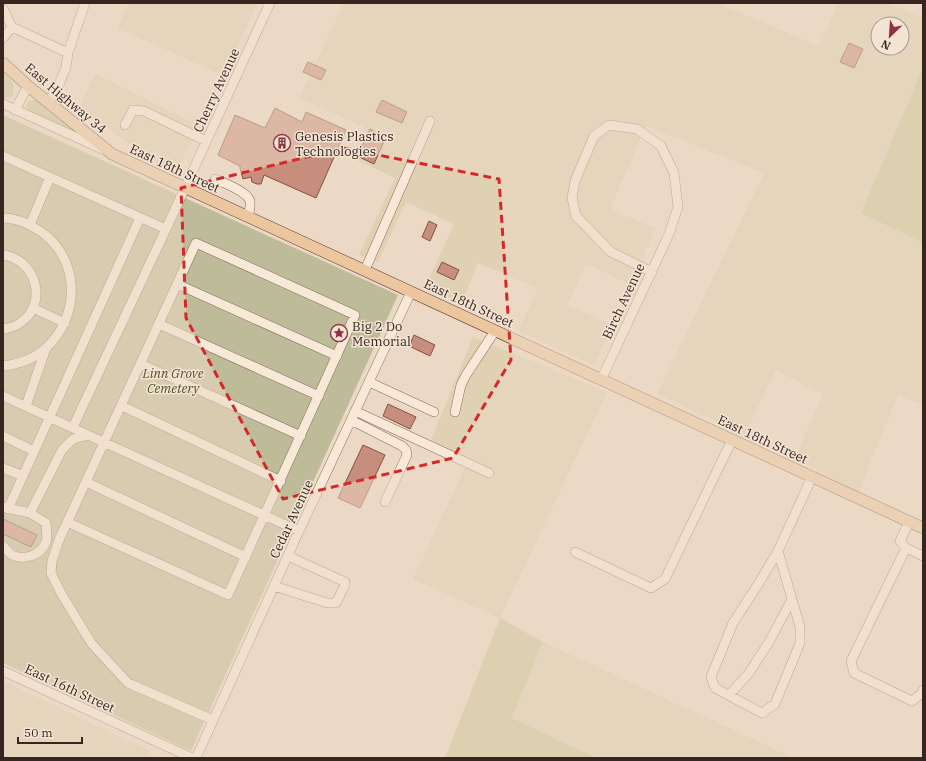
<svg xmlns="http://www.w3.org/2000/svg" width="926" height="761" font-family="'IBM Plex Serif',serif">
	<rect width="100%" height="100%" fill="#ebd9c5"/>
	<path fill="#e0d1b3" fill-rule="evenodd" d="M129,3H257L225,76L117,28Z
		M344,3H725L723,6L819,46L839,3H887L923,18V67L861,213L923,243V405L898,395L858,493L795,458L823,395L776,370L745,434L657,394L764,173L646,126L610,209L655,228L632,285L586,264L567,305L613,325L594,365L518,331L538,288L478,263L461,304L425,287L454,224L406,202L378,262L359,255L395,178L353,158L364,127L299,98ZM878,24H902V48H878Z
		M95,74L201,126L174,174L79,108Z
		M473,337L607,392L500,618L413,579L469,459L431,440Z
		M543,642L794,758H596L512,718Z
		M3,681L150,751L147,758H3Z"/>
	<path fill="#c9c69a" d="M923,67V243L861,213Z
		M3,71L13,83V96L3,99Z
		M36,99L81,135L31,112L26,108L28,102Z
		M500,618L543,642L512,718L596,758H445Z"/>
	<path fill="#bebc98" d="M3,115L398,295L191,751L3,663Z"/>
	<path fill="#c78e7d" stroke="#835144" d="M849,43L863,49L854,68L840,62Z
		M308,62L326,70L321,80L303,72Z
		M382,100L407,112L402,123L376,112Z
		M275,108L302,122L306,112L346,130L316,198L264,175L261,184H257L252,182L251,177L243,179L240,168V166L218,155L235,115L265,128Z
		M370,129L386,137L374,164L357,156Z
		M429,221L437,225L430,241L422,237Z
		M442,262L459,270L454,280L437,272Z
		M414,335L435,345L430,356L409,346Z
		M388,404L416,417L410,429L383,416Z
		M363,445L385,455L360,508L338,498Z
		M3,519L37,535L31,547L3,534Z"/>
	<g fill="none" stroke-linecap="round" stroke-linejoin="round">
		<g stroke="#856a5c" stroke-width="10">
			<path id="minor" d="M3,9L12,27L3,38
				M12,27L68,53
				M48,103L58,87L66,67L68,53L85,3
				M3,104L102,149
				M15,110L28,86
				M125,125L133,110L144,111L206,141
				M3,156L166,229L73,427
				M215,179C223,183 247,191 250,201C251,205 249,212 248,217
				M3,218C16,218 29,224 40,231C80,258 81,315 47,347C35,359 19,364 3,366
				M30,225L50,177
				M166,229L270,3
				M3,255C36,259 49,304 20,323C15,327 9,328 3,329
				M365,270L430,121
				M177,284L337,356
				M33,308L65,323
				M159,324L319,396
				M141,364L301,436
				M601,380L669,234L678,207L674,173L661,146L637,129L609,125L594,136L575,181L572,198L576,216L611,252L652,272
				M369,382L434,412
				M3,396L88,435
				M26,406L46,348
				M122,406L281,481
				M355,411L489,473
				M455,412L461,385L466,375L495,331
				M351,420L402,446L406,450L407,455L385,502
				M3,436L34,451
				M3,468L23,476
				M86,482L246,557
				M3,507L30,513L46,523C46,529 48,537 46,542C41,555 25,561 12,555C9,553 6,549 3,546
				M8,509L140,218
				M30,513L62,450L73,439L88,435L299,531
				M67,522L228,595L355,315L196,243L59,540L52,561L51,573L62,595L92,644L128,683L213,720
				M909,522L900,541L906,548L923,556
				M906,548L851,661L854,673L912,701L922,693L923,690
				M778,551L800,627V643L775,704L762,713L715,688L711,677L733,623L757,586L778,551L812,477
				M575,552L651,588L665,579L732,440
				M274,586L327,603H336L345,585V582L288,556
				M3,671L192,758
				M729,695L749,673L769,642L792,599
				M196,758L299,531L411,292"/>
		</g>
		<g stroke="#533a30" stroke-width="12">
			<path id="major" d="M3,63L28,86L112,154L923,528"/>
		</g>
		<use href="#minor" stroke="#f7e8d8" stroke-width="9"/>
		<use href="#major" stroke="#ecc69f" stroke-width="11"/>
	</g>
	<path d="M0 0H926V761H0ZM343,148L499,179L511,360L453,458L283,499L186,318L181,188Z" fill="#ebd9c5" fill-opacity=".55" fill-rule="evenodd"/>
	<path fill="none" stroke="#d62828" stroke-width="3" stroke-dasharray="8 5" stroke-linejoin="round" d="M343,148L499,179L511,360L453,458L283,499L186,318L181,188Z"/>
	<defs>
		<g id="building-ring" transform="scale(0.9)"><circle r="9.5" fill="#f3e4d4" stroke="#903043" stroke-width="1.5"/><path d="M-4-6H4V6H1V3H-1V6H-4ZM-2.5-4.3h1.7v1.8h-1.7ZM.8-4.3h1.7v1.8H.8ZM-2.5-1h1.7V.8h-1.7ZM.8-1h1.7V.8H.8Z" fill="#903043"/></g>
		<g id="sight-ring" transform="scale(0.9)"><circle r="9.5" fill="#f3e4d4" stroke="#903043" stroke-width="1.5"/><path d="M0-6L1.8-2.2L6-1.7L2.9 1.2L3.7 5.4L0 3.3L-3.7 5.4L-2.9 1.2L-6-1.7L-1.8-2.2Z" fill="#903043"/></g>
	</defs>
	<g fill-rule="evenodd">
		<use href="#building-ring" x="282" y="143"/>
		<use href="#sight-ring" x="339" y="333"/>
	</g>
	<g text-anchor="middle" stroke-width="3" stroke-linejoin="round" paint-order="stroke">
		<g font-size="13" fill="#36261f" stroke="#f3e4d4">
			<text transform="translate(216 90) rotate(-65)" y="5">Cherry Avenue</text>
			<text transform="translate(66 98) rotate(40)" y="5">East Highway 34</text>
			<text transform="translate(175 168) rotate(25)" y="5">East 18th Street</text>
			<text transform="translate(623 301) rotate(-65)" y="5">Birch Avenue</text>
			<text transform="translate(469 303) rotate(25)" y="5">East 18th Street</text>
			<text transform="translate(763 439) rotate(25)" y="5">East 18th Street</text>
			<text transform="translate(291 519) rotate(-65)" y="5">Cedar Avenue</text>
			<text transform="translate(70 688) rotate(25)" y="5">East 16th Street</text>
		</g>
		<g font-size="13" fill="#36261f" stroke="#f3e4d4" text-anchor="start">
			<text x="295" y="141">Genesis Plastics<tspan x="295" dy="15">Technologies</tspan></text>
			<text x="352" y="331">Big 2 Do<tspan x="352" dy="15">Memorial</tspan></text>
		</g>
		<g font-size="13" font-style="italic" fill="#4f5127" stroke="#f3e4d4">
			<text x="173" y="378">Linn Grove<tspan x="173" dy="15">Cemetery</tspan></text>
		</g>
	</g>
	<rect width="926" height="761" fill="none" stroke="#36261f" stroke-width="8"/>
	<g transform="translate(890 36) rotate(205)"><circle r="19" fill="#f3e4d4" stroke="#a7988c"/>
	<path d="M0-3L7 15L0 10L-7 15Z" fill="#903043"/>
	<text y="-6" font-size="11" font-weight="bold" text-anchor="middle" fill="#36261f">N</text>
	</g>
	<path d="M18 737v6h64v-6" fill="none" stroke="#36261f" stroke-width="2"/>
	<text x="24" y="737" font-size="12" fill="#36261f" stroke="#f3e4d4" stroke-width="3" paint-order="stroke">50 m</text>
</svg>
